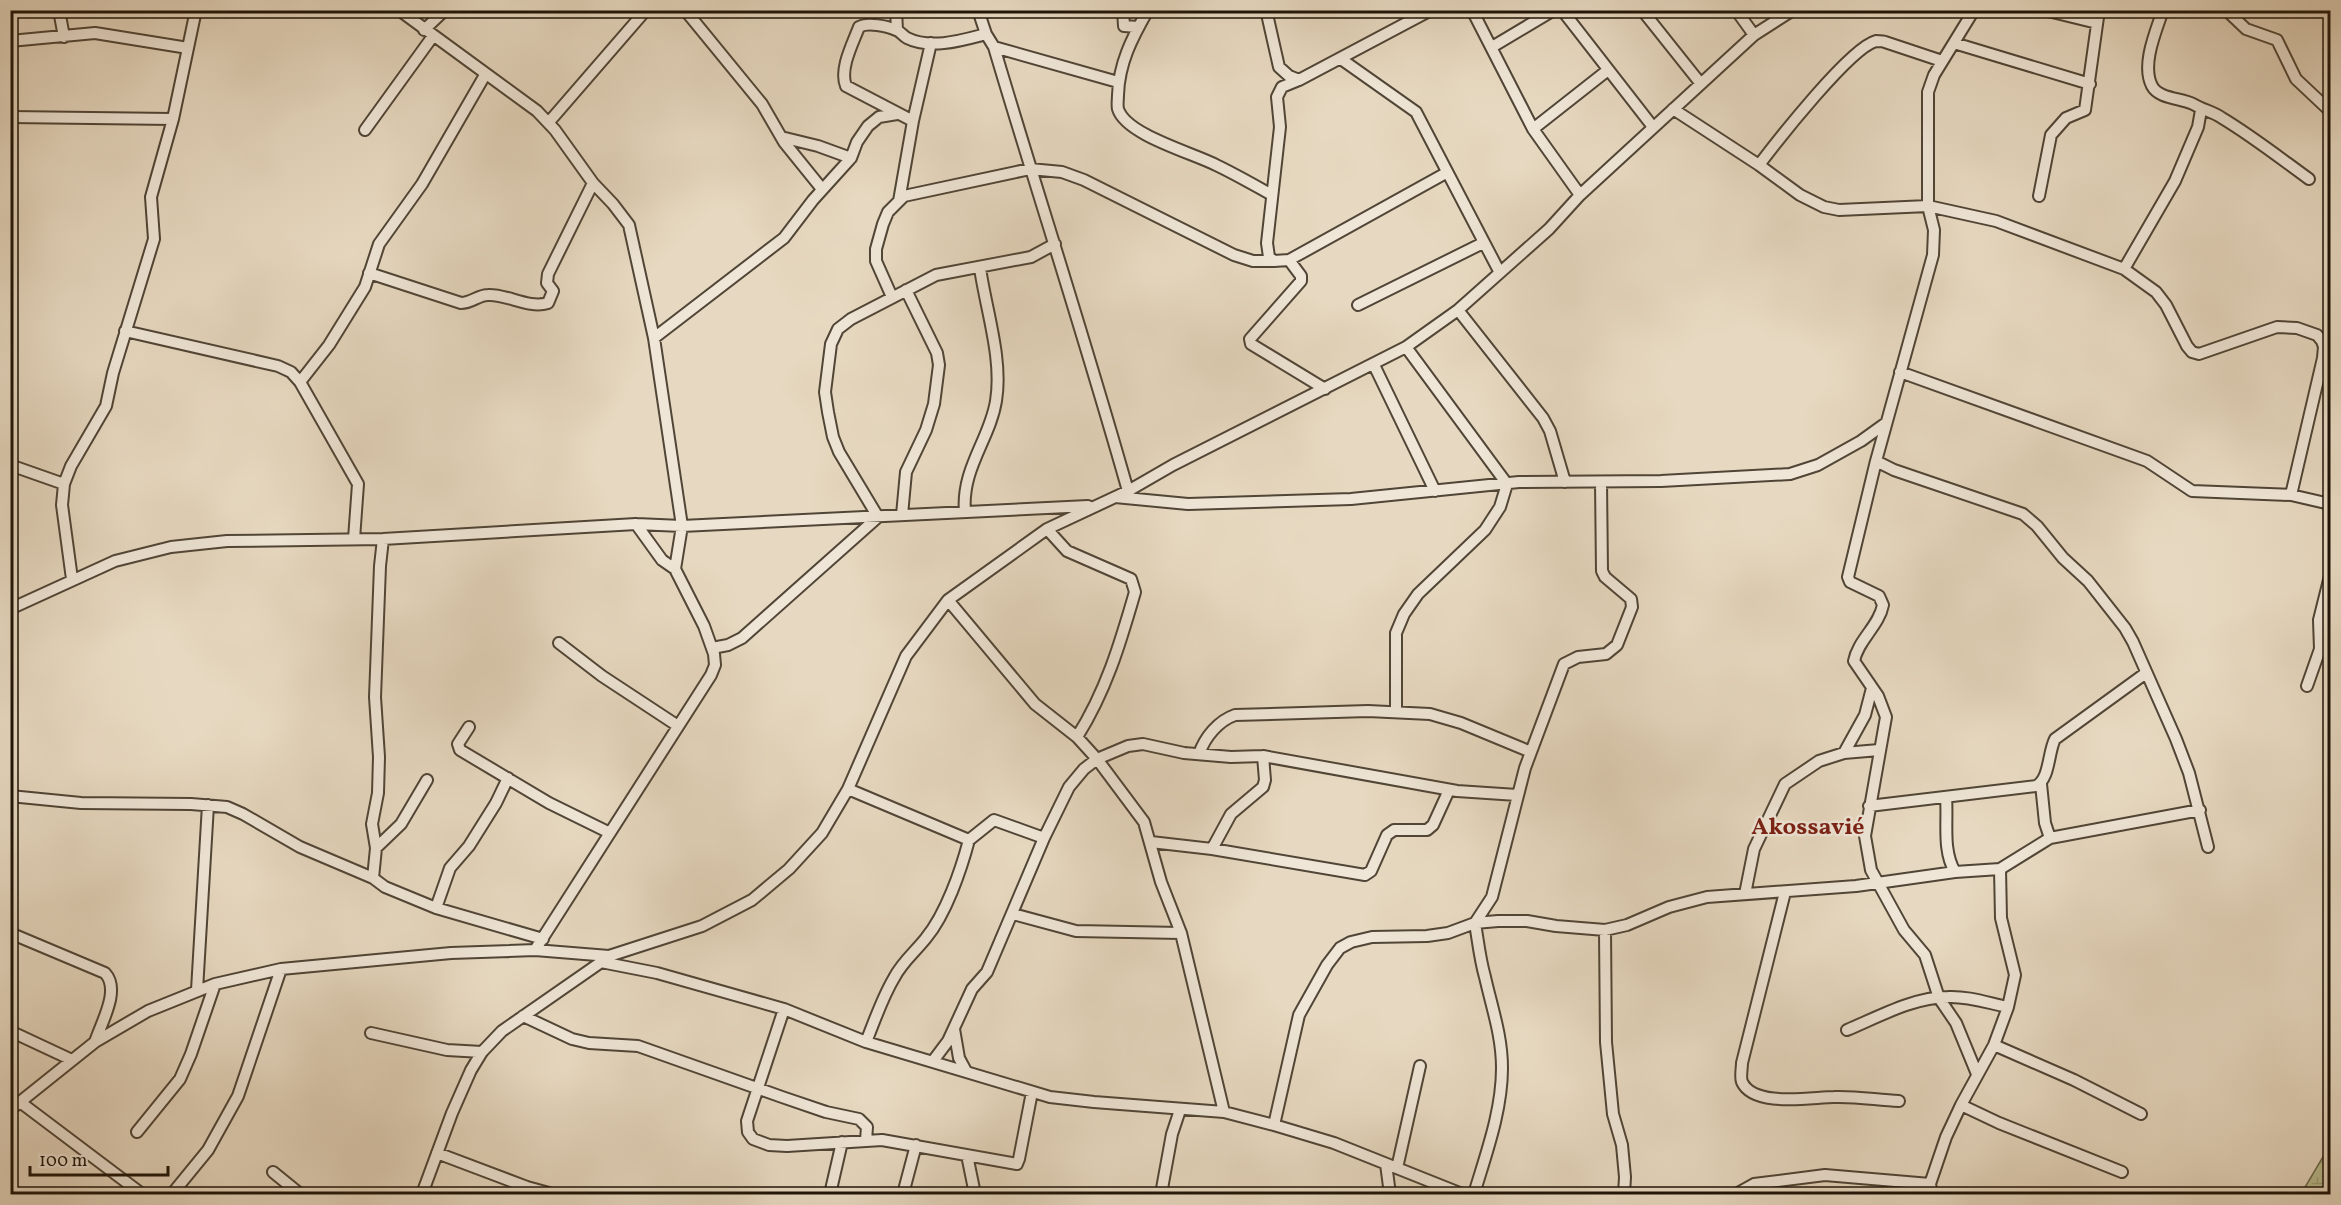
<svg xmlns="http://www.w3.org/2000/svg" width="2341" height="1205" font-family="Vollkorn,serif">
	<defs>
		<pattern id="wetland-marsh" width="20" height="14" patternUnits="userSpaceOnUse" patternTransform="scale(1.5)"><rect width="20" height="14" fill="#babe90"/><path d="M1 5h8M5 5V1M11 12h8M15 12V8" fill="none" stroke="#9fa27b"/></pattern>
	</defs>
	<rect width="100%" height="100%" fill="#e7d9c1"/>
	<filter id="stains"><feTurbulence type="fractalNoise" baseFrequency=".00333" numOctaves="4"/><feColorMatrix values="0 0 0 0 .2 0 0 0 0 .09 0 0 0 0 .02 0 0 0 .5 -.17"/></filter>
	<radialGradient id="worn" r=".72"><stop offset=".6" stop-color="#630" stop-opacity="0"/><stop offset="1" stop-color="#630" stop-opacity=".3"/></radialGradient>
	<path fill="url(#wetland-marsh)" stroke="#6c694c" stroke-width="1.5" d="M2330,1145V1194H2301Z"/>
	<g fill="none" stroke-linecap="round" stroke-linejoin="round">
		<g stroke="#504536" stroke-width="14">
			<path id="minor" d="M59,10L64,37
				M399,10L537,111L555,130L593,183L613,204L629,225L654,338L682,526L675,569L704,626L714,654L715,665L711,675L535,950
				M685,10L762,104L784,142L822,189
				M896,10L897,30
				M978,10L986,34L994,47C1038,195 1086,342 1128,491
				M1123,10L1124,26L1138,27
				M1148,10C1132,38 1119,63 1118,95C1118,99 1117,105 1118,109C1126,135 1193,153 1216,165C1235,174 1254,185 1272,195
				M1268,10L1267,14L1279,67L1289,76L1299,80L1431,10
				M1472,10L1533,129L1580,195
				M1562,10L1653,127
				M1642,10L1701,84
				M1736,10L1754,35
				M1974,10L1934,75L1928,92V206L1934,230L1933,255L1876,461L1848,577L1850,582L1879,596L1883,605C1879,626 1858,640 1854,661L1878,696L1886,717L1865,836L1871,870L1904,930L1925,955L1939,998L1956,1023L1977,1074
				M2044,10L2097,23
				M2163,10C2156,31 2141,65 2152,86C2159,99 2181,98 2193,104C2203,110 2214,112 2222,118C2252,136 2280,158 2309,179
				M2226,10L2246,29L2277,40L2296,79L2330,111
				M424,30L445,10
				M10,41L95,33L188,48
				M1954,43L2090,84
				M994,47L1118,82
				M1492,47L1554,10
				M1341,59L1416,112L1499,271
				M1299,80L1282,87L1277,97L1280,127L1267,243L1269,257L1274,261L1289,260L1446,173
				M1673,109L1759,165L1800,195L1824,207L1839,210L1928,206L1996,221L2124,269L2175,181L2198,127L2201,110
				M10,117L173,119
				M913,121L846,86C839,69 853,43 859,27C867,22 887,26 896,30C900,31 903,36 907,38C931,50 963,40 986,34
				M549,122L646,10
				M1533,129L1608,70
				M365,130L433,36
				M781,137L818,146L851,158
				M1759,165C1778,140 1850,48 1876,41C1879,41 1883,41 1885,42L1942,61
				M2039,196L2051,135L2066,118L2085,110L2099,10
				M899,201L913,121L931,43
				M1289,260L1301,276V281L1250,339L1251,344L1325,389
				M2124,269L2156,292L2166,305L2187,346L2192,352L2199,354L2277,327L2297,328L2317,335L2322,341L2324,347L2323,358L2291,495
				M369,273L461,303C472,303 478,295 488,295C508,294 528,309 548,303L553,291L547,283L548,274L593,183
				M892,297L876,261V249L883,224L888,212L904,196L1030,169L1062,172L1084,180L1234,255L1253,261H1274
				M1358,305L1483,243
				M1458,310L1543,418L1550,431L1565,482
				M125,331L278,366L291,372L300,382L358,484L354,539
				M654,338L784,238L813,200L851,158L857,142L868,126L879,117L897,114
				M1374,365L1435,491
				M1900,372L2147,461L2192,491L2291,495L2330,504
				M300,382L329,345L365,287L379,244L422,184L485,75
				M1876,461L1894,470L2023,514L2037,526L2063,558L2088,581L2125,628L2133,642L2176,739L2189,773L2208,847
				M10,465L64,484
				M1115,497L1188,504L1351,499L1519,482L1661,481L1790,474L1818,465L1861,441L1886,423
				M965,512C961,469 990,439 996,401C1003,359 986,310 980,268
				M902,515L906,472L926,430L934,404L939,365L937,353L906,290
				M636,524L662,560L675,569
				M1047,529L1067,551L1131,579L1135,592C1120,644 1106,691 1077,737
				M72,579L62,505L64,484L71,466L106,406L113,373L154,239L151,197L173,119L196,10
				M948,600L1035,704L1077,737L1097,759L1144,822L1161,882L1181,933L1224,1112
				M10,609L115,561L171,547L227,541L383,539L636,524L682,526L1088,506
				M559,643L602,676L678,726
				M712,648L728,645L742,638L878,517L839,452L833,437L828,412L825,392L831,344L838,329L851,319L936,275L1031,257L1055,244
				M2307,686L2320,649L2319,620L2330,576
				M1396,711V633L1404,614L1418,594L1485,530L1500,507L1507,484L1406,347
				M469,727L458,744L460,750L549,803L610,833
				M1844,753L1865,715L1872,688
				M1199,754C1205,737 1218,721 1235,715L1368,711L1430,714L1461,723L1531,752
				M2041,784L2045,823L2050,838
				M848,789L969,840C961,870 946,914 926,938C916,951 902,962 894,978C882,998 875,1020 866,1042
				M10,796L81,803L191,804L227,807L243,814L300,847L373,878L385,887L436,908L543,939
				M1946,797C1948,822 1942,850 1955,872
				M1869,806L2036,786C2050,779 2048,752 2055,739L2146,673
				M969,840L994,820L1044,838
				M1151,842L1212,849L1365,875L1371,871L1387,835L1394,830H1427L1433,825L1449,790
				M376,848L401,824L427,780
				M1212,849L1231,814L1263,787L1265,780L1263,756
				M373,878L376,848L372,824L378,793L379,757L375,697L380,566L383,539
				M1785,892L1742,1063C1742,1069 1740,1077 1742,1082C1754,1108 1812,1097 1834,1097C1855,1096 1877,1100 1899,1101
				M1745,894L1754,849L1785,784L1819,761L1844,753L1879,750
				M436,908L450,868L469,846L496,803L508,778
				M1013,914L1076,931L1181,933
				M1475,923L1492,897L1525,768L1564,664L1578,657L1606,654L1617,645L1632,607L1631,599L1605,577L1602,571L1601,482
				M1605,930L1606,1042L1613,1114L1622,1145L1625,1177L1624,1194
				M10,933L105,973C121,990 101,1023 95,1042
				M601,962L657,973L784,1009L866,1042L1050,1097L1094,1102L1224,1112L1274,1125L1334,1143L1462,1194
				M197,990L208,805
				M784,1009L747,1121L748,1132L753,1139L769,1145L787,1146L882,1140L1017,1164L1019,1159L1032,1092
				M523,1016L572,1039L589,1043L638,1046L782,1097L826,1112L859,1119L867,1127L866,1140
				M954,1029L959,1058L966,1071
				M1847,1030C1878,1017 1914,997 1948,997C1968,996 1988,1003 2008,1007
				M10,1031L72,1060
				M371,1033L447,1050L482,1052
				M1994,1045L2074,1080L2141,1114
				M933,1061L948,1041L972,989L987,972L1044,838L1069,787L1084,769L1097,759L1128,746L1143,744L1184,753L1231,757L1263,756L1457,791L1517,795
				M20,1102L142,1194
				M1961,1105L1999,1123L2122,1172
				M10,1110L95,1042L148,1011L215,984L281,969L451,953L535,950L609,956L702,926L752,900L789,869L822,833L848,789L906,656L948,600L1047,529L1128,491L1173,465L1406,347L1458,310L1549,229L1580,195L1754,35L1793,10
				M1274,1125L1299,1015L1327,965L1340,948L1351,942L1372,937L1427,936L1448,933L1475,923L1498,921H1527L1556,926L1605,930L1627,925L1669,907L1707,897L1856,886L1955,872L2000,869L2050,838L2200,810
				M137,1132L180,1079L191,1054L215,984
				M437,1153L527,1187L549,1193
				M967,1155L975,1194
				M1386,1164L1390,1194
				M1397,1168L1420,1066
				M273,1172L300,1194
				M172,1194L208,1150L238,1096L281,969
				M422,1194L452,1113L471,1070L482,1052L502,1031L607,958
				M830,1194L842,1142
				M903,1194L916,1145
				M1161,1194L1172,1134L1180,1110
				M1474,1194C1486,1154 1502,1111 1502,1068C1502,1036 1492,1008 1485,977C1480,960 1478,941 1475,923
				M1736,1194L1754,1184L1825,1175L1930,1184
				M1932,1194L1930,1184L1946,1137L1961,1105L1994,1045L2008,1007L2015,975L2001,918L2000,869"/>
		</g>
		<use href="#minor" stroke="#efe6d7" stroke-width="10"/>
	</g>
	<g text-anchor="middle" stroke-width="5" stroke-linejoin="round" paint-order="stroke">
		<g font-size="24" font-weight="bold" fill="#7a1f14" stroke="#efe6d7">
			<text x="1808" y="834">Akossavié</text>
		</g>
	</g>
	<rect width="2341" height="1205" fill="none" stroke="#e7d9c1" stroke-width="36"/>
	<rect x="12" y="12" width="2317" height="1181" fill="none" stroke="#1e1408" stroke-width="3"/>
	<rect x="18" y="18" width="2305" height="1169" fill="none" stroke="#1e1408" stroke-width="1.5"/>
	<path d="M30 1166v9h138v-9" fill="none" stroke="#1e1408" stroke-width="3"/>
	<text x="39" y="1166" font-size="18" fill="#1e1408" stroke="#efe6d7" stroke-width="4.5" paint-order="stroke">100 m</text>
	<rect width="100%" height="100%" filter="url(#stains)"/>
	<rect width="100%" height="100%" fill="url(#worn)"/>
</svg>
